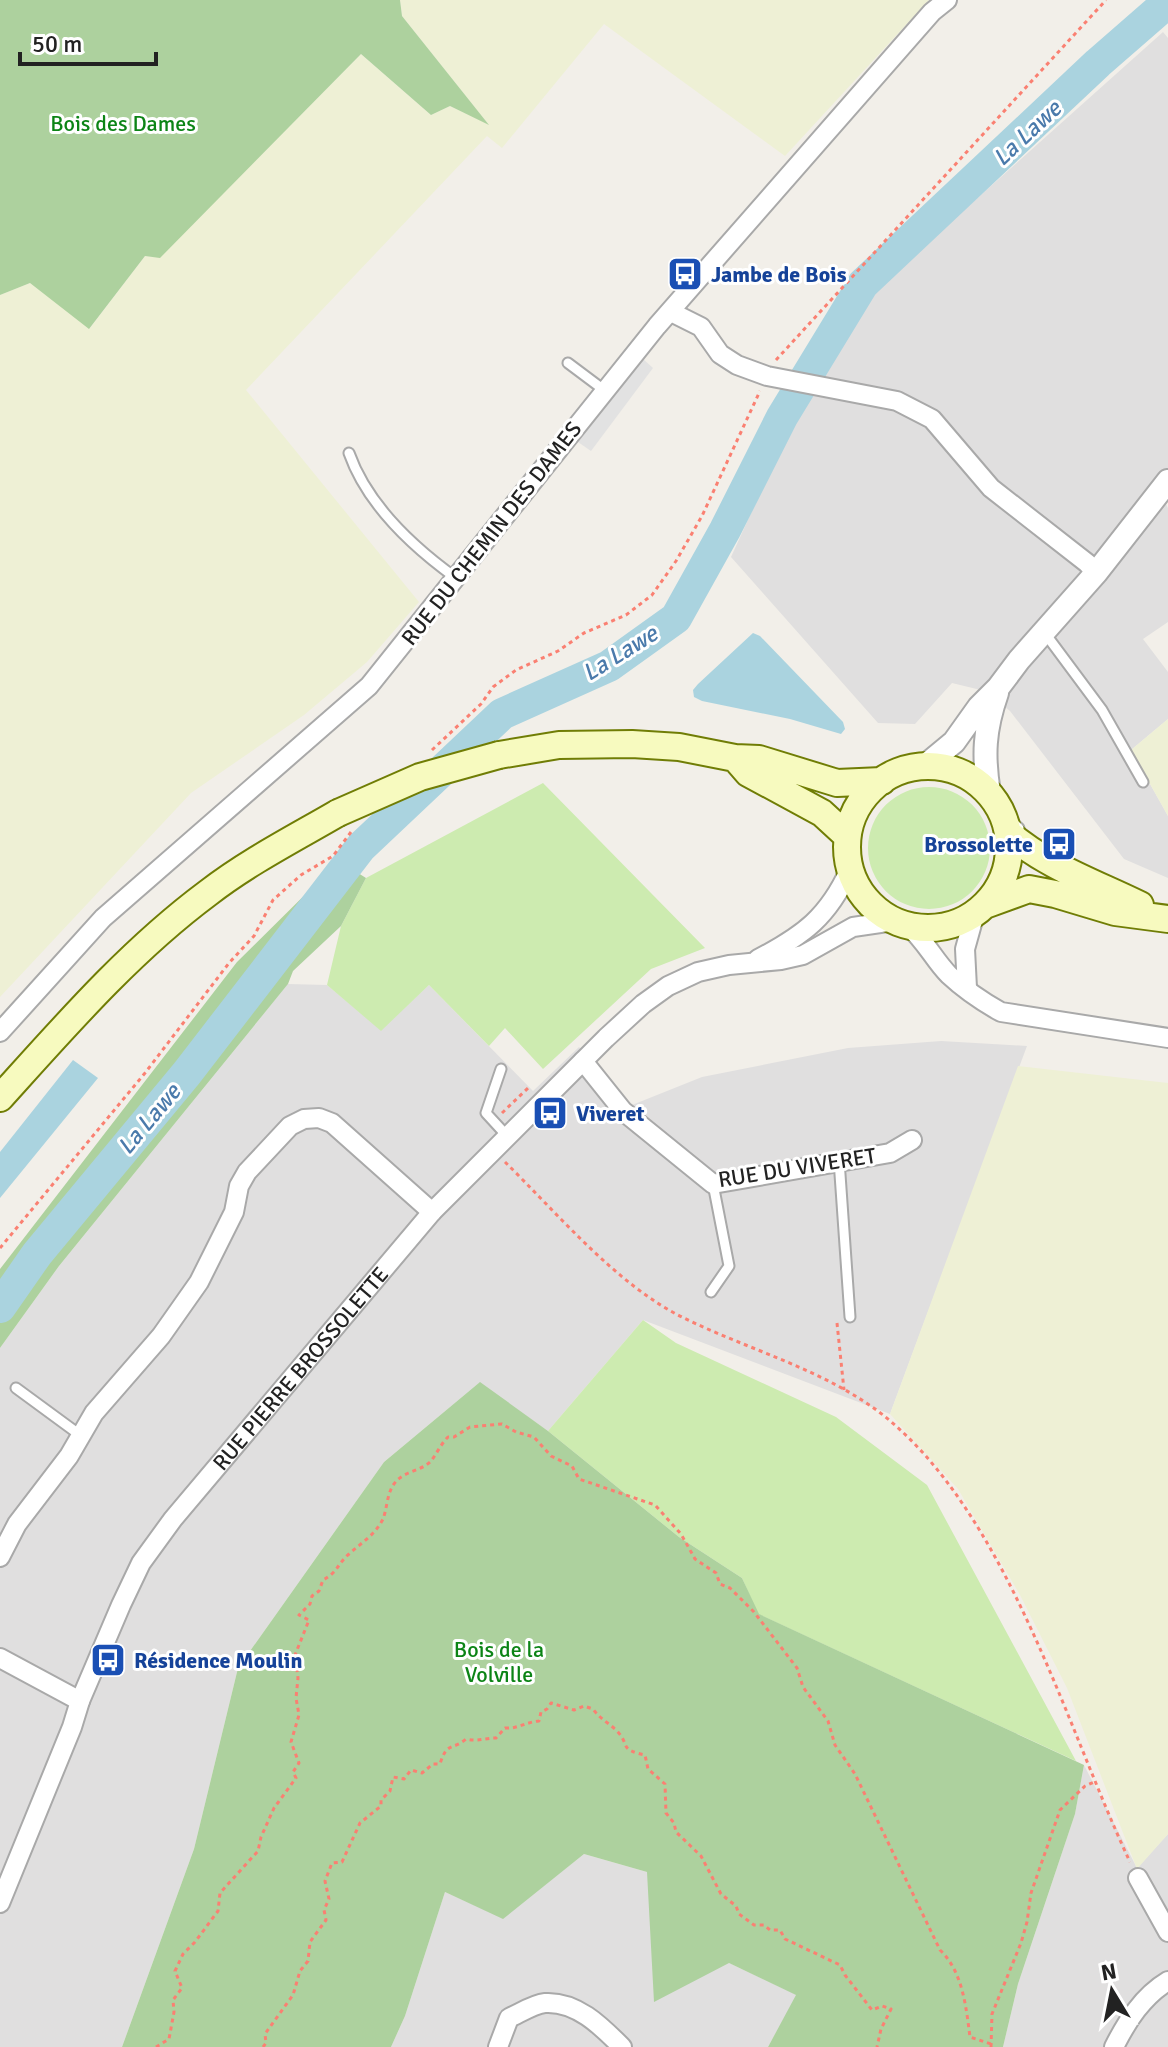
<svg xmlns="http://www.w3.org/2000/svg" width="1168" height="2047" font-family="Signika,sans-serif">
	<rect width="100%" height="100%" fill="#f2efe9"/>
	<path fill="#e0dfdf" d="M1163,32L1168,38V501L1166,504L1168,508V622L1143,639L1168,672V719L1131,750L1168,816V878L1124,859L1010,711L985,691L952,683L915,724L878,723L731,557L794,419L869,295Z
		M288,984L327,985L381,1030L429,985L533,1091L579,1047L632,1105L702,1077L848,1048L941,1041L1027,1046L890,1414L643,1320L548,1431L479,1383L384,1462L238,1668L194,1849L122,2047H0V1348L59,1266Z
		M1084,1765L1137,1868L1168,1834V2047H1003L1018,1984L1075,1814Z
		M584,1854L647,1872L729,1963L797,1995L768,2047H391L405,2016L445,1892L503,1918Z"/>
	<path fill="#eef0d5" d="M400,0H929L785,156L604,24L502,148L487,136L246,390L419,602L367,662L304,715L191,793L0,997V295L30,283L90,328L145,256L160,257L361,54L431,115L450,106L488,124L402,16Z
		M1168,719V816L1131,750Z
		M1018,1066L1168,1083V1834L1137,1869L1067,1688L1020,1595L958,1489L890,1414Z"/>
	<path fill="#cdebb0" d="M543,783L705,948L651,969L543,1069L505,1028L489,1046L429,985L381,1031L327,985L341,926L366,878Z
		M868 848a61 61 0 1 1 122 0a61 61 0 1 1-122 0Z
		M643,1320L676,1343L836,1417L927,1485L1076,1761L758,1614L742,1578L679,1537L548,1431Z"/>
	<path fill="#add19e" d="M0,0H400L402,16L489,125L450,106L431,115L361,54L160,258L145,256L89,329L30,283L0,295Z
		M339,861L366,878L341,926L293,971L288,984L59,1266L0,1348V1269L237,962Z
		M480,1382L548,1431L679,1537L742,1578L759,1614L1084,1765L1075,1814L1018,1984L1003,2047H768L796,1995L729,1963L654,2002L647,1872L584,1854L503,1919L445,1892L405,2016L391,2047H122L194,1849L238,1668L384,1462Z"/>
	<path fill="#e2e2e2" d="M643,359L653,368L591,451L578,442Z"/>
	<path fill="#aad3df" d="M753,633L760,636L843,722L845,729L841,734L790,719L702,701L694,697L693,690L698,684Z
		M73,1060L98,1078L0,1198V1152Z"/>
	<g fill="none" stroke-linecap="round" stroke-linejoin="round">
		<path stroke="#aad3df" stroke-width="32" d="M0,1307L37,1254L187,1073L361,847L502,714L609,666L676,618L725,530L782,417L863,284L1098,63L1168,2"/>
		<g stroke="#a9a9a9" stroke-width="13">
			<path id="service" d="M568,363L604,390
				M349,453C367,504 413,547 456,578
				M1044,632L1102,710L1143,782
				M1001,812L1019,828
				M501,1069L486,1113L508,1137
				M839,1160L850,1317
				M711,1292L729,1266L713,1184
				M16,1388L80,1435"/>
		</g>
		<g stroke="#a9a9a9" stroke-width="22">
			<g id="minor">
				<path d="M671,312L701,327L720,354L737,365L767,376L897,401L932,419L991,488L1087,563L1096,573"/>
				<path d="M908,926C925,940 934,960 949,975C964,989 983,1002 1001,1012L1168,1038"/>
				<path d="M758,959C804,935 828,917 850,869"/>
				<path d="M967,988L965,949L975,913"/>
				<path d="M0,1032L103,918L369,686L657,326L932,12L947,0"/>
				<path d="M583,1061L623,1111L713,1184L890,1153L912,1140"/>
				<path d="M0,1557L17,1524L69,1456L94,1413L161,1336L199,1282L234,1212L239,1186L247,1172L290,1126L304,1119L319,1118L332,1123L432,1212"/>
				<path d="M0,1658L80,1701"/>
				<path d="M1138,1878L1168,1932"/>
				<path id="s1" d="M0,1903L72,1727L80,1701L121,1605L141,1563L173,1519L432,1212L606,1038L643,1004L668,986L698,972L729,965L781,960L803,955L853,927L894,921"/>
				<path d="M498,2047L509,2018C520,2013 534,2004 545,2003C577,2001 602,2027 622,2047"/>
				<path d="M1114,2047C1127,2021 1143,1996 1168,1981"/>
			</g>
		</g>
		<g stroke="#a9a9a9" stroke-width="26">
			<path id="tertiary" d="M925,766L954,742L979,707L998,688L1019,660L1096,573L1168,481
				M989,793C983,756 984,730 997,693"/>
		</g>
		<g stroke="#707d05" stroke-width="30">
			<path id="secondary" d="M499,755L559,745L632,744L679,747L735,758L759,759L837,783L882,781
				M735,758L748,773L822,813L847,836
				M847 847a81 81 0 1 1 162 0a81 81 0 1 1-162 0Z
				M1008,833C1046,866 1095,883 1140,905
				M985,905L1029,889L1055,894L1115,912L1168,919
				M0,1098C65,1026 130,951 208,893C248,862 295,838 338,813"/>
		</g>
		<path stroke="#fa8072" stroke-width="3" stroke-dasharray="4 4" stroke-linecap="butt" d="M776,360L1106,0
			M432,750L481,704L493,687L516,670L558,651L584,633L626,615L652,595L676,561L702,516L760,391
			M502,1113L528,1088
			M505,1162C557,1213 617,1285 682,1317C748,1350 824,1369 883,1415C1007,1514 1064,1721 1130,1862
			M0,1248L145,1073L229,963L254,936L273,900L301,875L333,856L351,832
			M837,1323L844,1390
			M156,2047L169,2039L174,2012L173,2000L182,1988L175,1971L183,1954L195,1942L218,1911L220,1893L258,1851L261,1837L274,1808L296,1778L293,1772L299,1763L291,1742L299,1715L296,1698L298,1678L295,1655L309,1620L299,1615L310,1604L312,1596L319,1591L323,1580C338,1572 338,1563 349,1554C361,1543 375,1535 383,1519C387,1509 387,1493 394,1484C403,1471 419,1472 430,1462C435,1457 440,1445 448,1437H454L470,1427L502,1424L516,1432L534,1437L551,1456L572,1466L579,1479L655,1505L681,1534L695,1559L716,1573L720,1584L730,1588L754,1612L797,1668L803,1687L828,1721L835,1745L855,1774L940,1950C963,1972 966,2007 970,2037L991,2044
			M263,2047L266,2043L265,2034L293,1995L300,1971L308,1961L310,1942L326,1920L324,1910L329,1899L325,1881L332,1863L342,1862L360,1823L381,1806V1800L390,1791L393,1777L404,1779L411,1770L422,1773L433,1764H440C447,1741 452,1751 466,1739C477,1742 485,1738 496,1738L505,1728C518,1729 526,1722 539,1721L541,1712L547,1709L551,1703L574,1710L584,1706L593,1709C600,1719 609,1723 617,1731C631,1746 618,1749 645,1755L648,1769L665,1784L666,1813L674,1823L676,1832L701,1856L721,1894L736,1906L739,1914L754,1925H764L770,1930H780L785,1939L840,1965L845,1975L872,2010L882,2006L891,2009L881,2029L877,2047
			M991,2047L992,2014L1021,1943L1027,1922L1031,1893L1060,1810L1085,1786L1094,1782"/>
		<use href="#service" stroke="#fff" stroke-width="9"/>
		<use href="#minor" stroke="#fff" stroke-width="18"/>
		<use href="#tertiary" stroke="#fff" stroke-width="22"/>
		<use href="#secondary" stroke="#f7fabf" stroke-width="26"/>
		<g stroke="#707d05" stroke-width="30" stroke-linecap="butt">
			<path id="secondary-bridge" d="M338,813L420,777L499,755"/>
		</g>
		<use href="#secondary-bridge" stroke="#f7fabf" stroke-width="26"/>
	</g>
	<defs>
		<g id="bus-square" transform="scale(1.8)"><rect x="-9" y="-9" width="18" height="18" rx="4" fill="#1a4fb4" stroke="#fff"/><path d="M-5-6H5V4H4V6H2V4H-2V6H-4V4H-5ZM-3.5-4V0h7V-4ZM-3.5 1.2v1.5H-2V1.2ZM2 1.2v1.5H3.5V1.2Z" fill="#fff"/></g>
	</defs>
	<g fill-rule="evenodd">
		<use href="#bus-square" x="685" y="274"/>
		<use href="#bus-square" x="1059" y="844"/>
		<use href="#bus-square" x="550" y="1113"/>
		<use href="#bus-square" x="108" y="1660"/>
	</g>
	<g text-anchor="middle" stroke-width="6" stroke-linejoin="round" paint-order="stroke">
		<g font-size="22" fill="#0c8416" stroke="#fff">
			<text x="123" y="131">Bois des Dames</text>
			<text x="499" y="1657">Bois de la<tspan x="499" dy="25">Volville</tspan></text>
		</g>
		<g font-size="22" font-weight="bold" fill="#164399" stroke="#fff" text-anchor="start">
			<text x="711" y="282">Jambe de Bois</text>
			<text x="1033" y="852" text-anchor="end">Brossolette</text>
			<text x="576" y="1121">Viveret</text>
			<text x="134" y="1668">Résidence Moulin</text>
		</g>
		<g font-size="22" fill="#222" stroke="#fff">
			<text transform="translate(491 533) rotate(-52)" y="8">RUE DU CHEMIN DES DAMES</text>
			<text transform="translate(797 1167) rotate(-9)" y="8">RUE DU VIVERET</text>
			<text dy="8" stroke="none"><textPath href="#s1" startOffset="620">RUE PIERRE BROSSOLETTE</textPath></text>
		</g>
		<g font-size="24" font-style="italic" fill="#4a7aab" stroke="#fff">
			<text transform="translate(1027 133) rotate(-43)" y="8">La Lawe</text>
			<text transform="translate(620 653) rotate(-32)" y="8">La Lawe</text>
			<text transform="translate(149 1119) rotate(-50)" y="8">La Lawe</text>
		</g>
	</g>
	<g transform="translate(1112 1991) rotate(350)" stroke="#ffffff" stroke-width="6" paint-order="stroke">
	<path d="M0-6L14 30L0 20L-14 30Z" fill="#222222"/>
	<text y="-12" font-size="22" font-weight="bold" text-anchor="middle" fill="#222222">N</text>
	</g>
	<path d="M20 52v12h136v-12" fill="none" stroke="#222222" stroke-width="4"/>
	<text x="32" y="52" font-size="24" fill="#222222" stroke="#ffffff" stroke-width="6" paint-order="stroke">50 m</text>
</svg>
